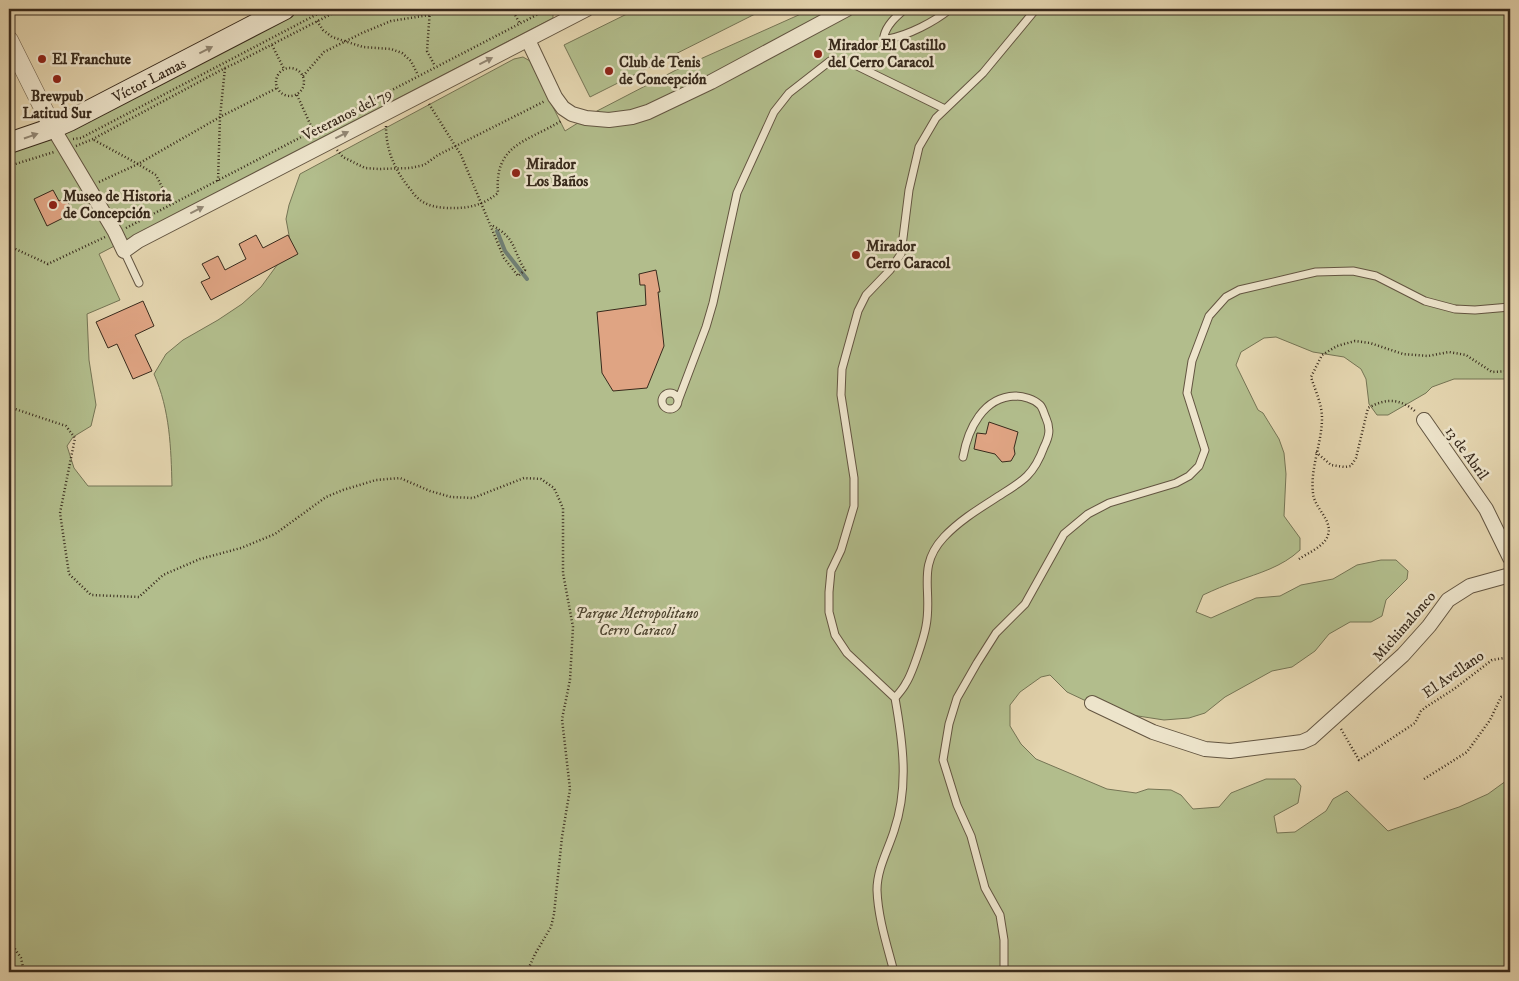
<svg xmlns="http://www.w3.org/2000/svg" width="1519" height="981" font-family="'IM FELL DW Pica',serif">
	<rect width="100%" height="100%" fill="#e4d5af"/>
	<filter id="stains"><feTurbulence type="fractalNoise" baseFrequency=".004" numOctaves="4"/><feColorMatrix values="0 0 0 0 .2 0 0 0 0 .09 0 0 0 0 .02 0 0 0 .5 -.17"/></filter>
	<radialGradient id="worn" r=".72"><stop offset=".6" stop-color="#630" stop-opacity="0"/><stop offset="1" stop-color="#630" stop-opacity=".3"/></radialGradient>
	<path fill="#b2bd8c" stroke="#757454" d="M300,9H561L553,14V18L99,254L120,300L87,314L89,360L96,405L91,426L73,437L67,446L74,468L88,486H172C171,448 170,410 154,374L166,354L183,340L218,320L242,304L261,287L291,246L286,219L289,205L300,174L514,59L523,57L530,61L565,131L597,111L678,69L812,9H1510V379H1454L1432,387L1426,393L1388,415H1377L1369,404L1366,379L1361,369L1344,357L1313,352L1276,337L1264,338L1241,352L1236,365L1258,410L1263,413L1279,439L1284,453L1286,474L1284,516L1300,538V550C1282,567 1259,573 1237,581C1225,585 1214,590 1203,595L1196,612L1211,618L1256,598L1280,596L1301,585L1333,579L1357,565L1381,560H1396L1408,571L1407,579L1386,600L1382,616L1371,622H1350L1329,634L1315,651L1292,667L1272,671L1225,697L1205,713L1189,718L1164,720L1125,714L1084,700L1067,692L1050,675L1041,677L1020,692L1010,705V726L1021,744L1036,759L1107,789L1136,793L1148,789L1171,790L1181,795L1193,809L1219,807L1231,793L1266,779H1295L1301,786L1298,803L1274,816L1277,833L1295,832L1326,811L1333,799L1347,791L1388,831L1459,807L1488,794L1510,778V972H9V152L74,125Z
		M637,9H765L590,97L564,45Z"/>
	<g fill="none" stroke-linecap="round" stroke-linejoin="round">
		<path stroke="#707f74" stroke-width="4" d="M497,231L505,251L527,279"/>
	</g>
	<path fill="#dfa483" stroke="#382a1c" d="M53,190L59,201L66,198L73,213L47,226L34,199Z
		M256,235L263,248L288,235L298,254L211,300L201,282L210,278L202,264L218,256L225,270L246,259L239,244Z
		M656,270L660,292H658L664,346L647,388L613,391L602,373L597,312L646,305L645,285H640L639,274Z
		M143,301L154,326L135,335L152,371L133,379L117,344L108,348L96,322Z
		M989,422L1018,432L1014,448L1015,454L1011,461L1002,462L995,454L974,449L977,433L986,434Z"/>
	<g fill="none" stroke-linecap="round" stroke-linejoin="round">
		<g stroke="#635541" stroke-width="9">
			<path id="service" d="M905,9C897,16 887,24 884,36L888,39C909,35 934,22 950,9
				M124,251L139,283
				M662 401a8 8 0 1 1 16 0a8 8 0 1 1-16 0Z
				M678,401L706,327L713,303L737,193L774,112L789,93L830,61L849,62L945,109
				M895,698L847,653L835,635L829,612V592L831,571L841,550L854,506V478L841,395L842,369L858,311L866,295L890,270L901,254L909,190L919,147L936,118L983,73L1036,9
				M895,698C899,693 903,689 906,683C912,674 924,638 926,626C933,591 916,567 944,537C961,519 982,507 1002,494C1010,489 1020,483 1027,476C1035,468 1040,458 1044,447C1049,437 1051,429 1046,418C1044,414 1043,408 1040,405C1034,399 1023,396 1015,396C983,397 968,429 963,457
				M894,972C887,945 878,918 877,890C877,869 888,850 894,831C909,787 903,743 895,698
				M1004,972V940L1000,915L985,888L971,836L957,805L943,760L949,724L957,698L977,663L996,633L1025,604L1064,534L1088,514L1109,503L1176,483L1189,476L1199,466L1205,450L1187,393L1192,361L1209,316L1226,297L1239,290L1316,272L1353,271L1376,276L1425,301L1455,309L1475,310L1510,307"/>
		</g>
		<g stroke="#635541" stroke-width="16">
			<path id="minor" d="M528,40L555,97L563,108L572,114L586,118L609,120L632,117L648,112L711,82L847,9
				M53,128L115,232L124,251L138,241L587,9
				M1424,420L1486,509L1510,558
				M1092,703L1153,732L1205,749L1230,751L1302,742L1311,738L1403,655L1429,626L1448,600L1470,586L1510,575"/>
		</g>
		<g stroke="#635541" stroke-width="19">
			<path id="tertiary" d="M9,40L53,128"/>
		</g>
		<g stroke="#382a1c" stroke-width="22">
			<path id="secondary" d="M9,143L53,128L69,121L285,9"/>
		</g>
		<path stroke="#382a1c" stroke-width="2.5" stroke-dasharray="1 2.5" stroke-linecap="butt" d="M430,9L427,51L435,66
			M512,9L520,24
			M317,21L323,30L332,37L363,47L391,49L402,53L411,61L418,75
			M272,45L284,69
			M276 82a14 14 0 1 1 28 0a14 14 0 1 1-28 0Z
			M303,76L324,52L362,33L391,21L429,15L445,9
			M297,95L316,137
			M429,104L461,155L504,258L518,276L525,270C512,250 517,238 491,225
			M386,126C386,151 395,171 411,190C414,195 420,201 425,203C434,208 446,208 456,208C472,208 486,203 498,193C494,144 527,142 561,121
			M73,139L81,138L327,9
			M94,140L138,164L220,117L277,88
			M76,146L93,139L225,68L236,63L341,9
			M337,150L343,157L365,168L379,169L410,168L424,165L438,155L545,101
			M9,166L54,152
			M218,181L220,117L225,68
			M99,182L138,164L156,175L171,205
			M126,228L548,9
			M9,246L48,264L105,237
			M9,407L66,426L75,438L60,513L69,574L91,595L139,597L163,575L200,559L241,548L275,534L326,497L343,490L376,480L400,478L430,491L451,497L473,498L524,478L541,479L554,488L563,508V573L573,627L570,680L562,719L570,789L562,837L554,914L551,927L535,954L527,972
			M1316,452L1331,465L1345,467L1351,466L1356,458L1368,408C1386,398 1400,398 1416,412
			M1299,559C1308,553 1325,546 1328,535C1333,520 1314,508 1313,493C1310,468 1322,443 1322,418C1322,404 1315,390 1311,377L1322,355L1337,346L1355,341L1370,343L1403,354L1428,356L1449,352L1466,355L1492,372L1510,371
			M1341,729L1359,760L1415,723L1421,711L1426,707L1454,689L1492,660L1510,657
			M1424,779L1467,752L1490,720L1501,697L1510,694
			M9,940L21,958L24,972"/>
		<use href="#service" stroke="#ede4cb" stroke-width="7"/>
		<use href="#minor" stroke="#ede4cb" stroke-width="14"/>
		<use href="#tertiary" stroke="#ede4cb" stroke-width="18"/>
		<use href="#secondary" stroke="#ede4cb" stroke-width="20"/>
	</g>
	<defs><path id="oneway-solid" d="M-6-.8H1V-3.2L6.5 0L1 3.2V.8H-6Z" transform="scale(1.25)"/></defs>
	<g fill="#928774">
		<use href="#oneway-solid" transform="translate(206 50) rotate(-27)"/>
		<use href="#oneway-solid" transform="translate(486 61) rotate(-27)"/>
		<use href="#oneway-solid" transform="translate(342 135) rotate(-27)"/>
		<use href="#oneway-solid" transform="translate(31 136) rotate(-19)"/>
		<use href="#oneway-solid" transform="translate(197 210) rotate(-27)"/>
	</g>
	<g fill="#8f2418" stroke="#ede4cb" stroke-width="2">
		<circle cx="818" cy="54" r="5"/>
		<circle cx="42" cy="59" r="5"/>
		<circle cx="609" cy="71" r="5"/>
		<circle cx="57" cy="79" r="5"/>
		<circle cx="516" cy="173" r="5"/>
		<circle cx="53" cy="205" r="5"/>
		<circle cx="856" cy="255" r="5"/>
	</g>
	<g text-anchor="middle" stroke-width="5" stroke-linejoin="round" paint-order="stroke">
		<g font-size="15" font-weight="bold" fill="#382a1c" stroke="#ede4cb" text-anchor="start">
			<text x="828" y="50">Mirador El Castillo<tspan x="828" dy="17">del Cerro Caracol</tspan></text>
			<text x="52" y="64">El Franchute</text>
			<text x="619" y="67">Club de Tenis<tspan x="619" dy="17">de Concepción</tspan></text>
			<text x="57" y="101" text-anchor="middle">Brewpub<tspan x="57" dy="17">Latitud Sur</tspan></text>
			<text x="526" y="169">Mirador<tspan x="526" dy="17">Los Baños</tspan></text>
			<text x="63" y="201">Museo de Historia<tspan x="63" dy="17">de Concepción</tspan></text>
			<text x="866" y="251">Mirador<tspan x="866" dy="17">Cerro Caracol</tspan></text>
		</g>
		<g font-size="15" fill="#382a1c" stroke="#ede4cb">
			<text transform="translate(149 80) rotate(-27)" y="5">Víctor Lamas</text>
			<text transform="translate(347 114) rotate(-27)" y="5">Veteranos del 79</text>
			<text transform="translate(1467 453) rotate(54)" y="5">13 de Abril</text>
			<text transform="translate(1404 626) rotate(-49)" y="5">Michimalonco</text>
			<text transform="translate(1453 674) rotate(-35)" y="5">El Avellano</text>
		</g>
		<g font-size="15" font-style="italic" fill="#504732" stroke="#ede4cb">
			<text x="637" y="618">Parque Metropolitano<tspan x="637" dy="17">Cerro Caracol</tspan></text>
		</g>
	</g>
	<rect width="1519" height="981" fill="none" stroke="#e4d5af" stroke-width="30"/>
	<rect x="10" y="10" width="1499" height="961" fill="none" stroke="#382a1c" stroke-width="2.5"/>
	<rect x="15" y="15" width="1489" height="951" fill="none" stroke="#382a1c"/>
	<rect width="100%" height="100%" filter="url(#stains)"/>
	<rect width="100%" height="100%" fill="url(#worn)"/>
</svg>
